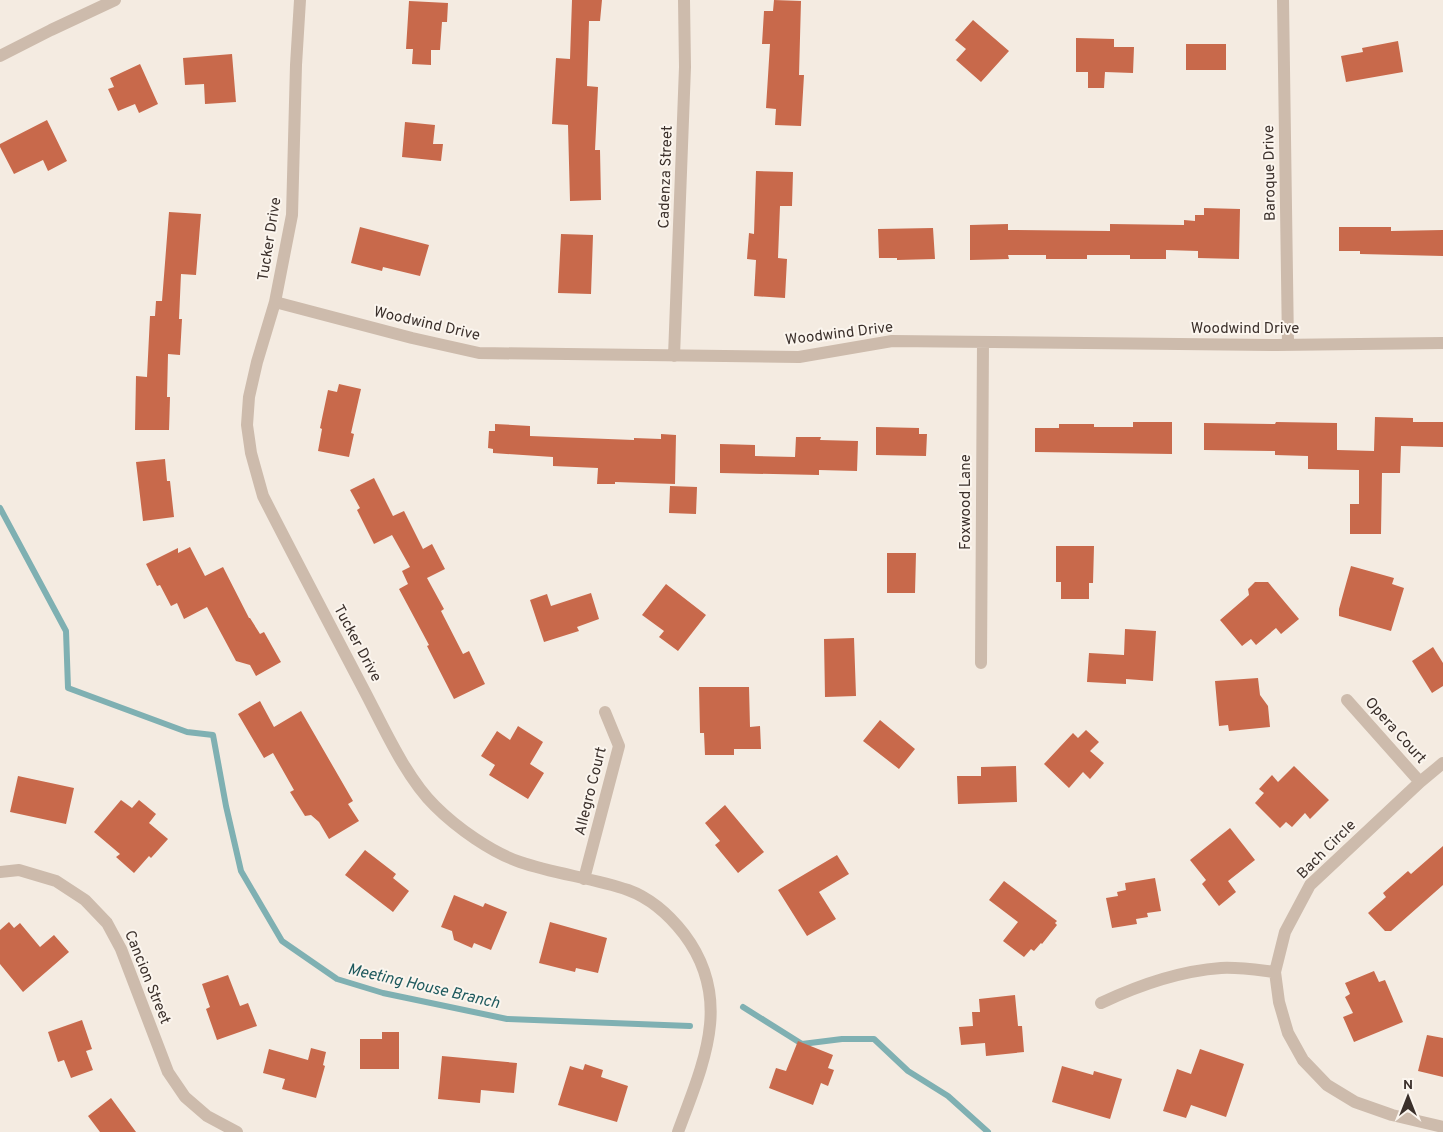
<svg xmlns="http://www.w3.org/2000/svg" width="1443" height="1132" font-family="Overpass,sans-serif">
	<rect width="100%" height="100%" fill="#f4ebe1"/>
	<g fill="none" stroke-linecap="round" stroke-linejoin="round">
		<path stroke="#7fb0b2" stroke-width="6" d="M0,508L66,631L68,688L187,732L213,735L226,806L241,871L282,941L337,979L383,993L507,1019L690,1026
			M743,1007L802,1044L842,1039H874L908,1071L948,1096L988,1132"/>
	</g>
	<path fill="#c8694b" d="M572,0H602L600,21H589L587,86L598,87L595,150H600L601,200L570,201L568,125L552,124L556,58L570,59Z
		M774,0L801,1L799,75H804L801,126L775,125L776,109L766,108L770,44H762L764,11H773Z
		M409,1L448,3L447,22H442L440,50H431V65L412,64L413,49H406Z
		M973,20L1009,51L981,82L956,60L966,49L955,40Z
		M1076,38L1114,39V47H1134L1133,73L1105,72L1104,88H1088V72H1076Z
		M1398,41L1403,72L1346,82L1341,56L1363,52L1362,48Z
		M1186,44H1226V70H1186Z
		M232,54L236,102L205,104L204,84L185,85L183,58Z
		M140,64L158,104L139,113L135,104L118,111L108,89L114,87L110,78Z
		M47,120L67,161L48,171L43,160L14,174L0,147V144Z
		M405,122L435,125L433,144H443L441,161L402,157Z
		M756,171L793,172L792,206H780L778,258L787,259L785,298L754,296L756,260L747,259L749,233L754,234Z
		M1204,208L1240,209L1239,259L1198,258V251L1166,250V259H1130V255H1087V259H1046V255H1008L1009,259L970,260V225L1008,224V230L1110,231V224L1184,225V220L1195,221V215H1204Z
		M169,212L201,214L196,275L181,274L179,319H182L180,355L168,354L167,397H170L169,430H135L136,376L147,377L150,316H155L156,301H162Z
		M360,227L429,245L420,276L383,267L382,271L351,263Z
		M1339,227H1391V231L1443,230V256L1360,254V251H1339Z
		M933,228L935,259L897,260V258H879L878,229Z
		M561,234L593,235L591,294L558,293Z
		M339,384L361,389L351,433L354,434L349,457L318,451L322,429L320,428L328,390L337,392Z
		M1375,417L1413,418V422H1443V447L1401,446L1400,473H1382L1381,534H1350V504H1359V470L1308,469V456L1275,455V451L1204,450V423L1275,424L1276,422L1337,423V450L1374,451Z
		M1133,422H1172V454L1035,452V428H1059V424H1094V427H1133Z
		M495,424L530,426V436L634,440V438L661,439V434L676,435L675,484L615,482V484H597L598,468L553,466V457L493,453V449L488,448L489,431H495Z
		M876,427L919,428V434H927L926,456L876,455Z
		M796,437H821L820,440L858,441L857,471L819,470V475L720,473V444L755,445V456L795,457Z
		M165,459L167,481H170L174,517L143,521L136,462Z
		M374,478L393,516L404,511L423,549L432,544L445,569L427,578L444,609L441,611L463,654L469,651L485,684L454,699L427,646L429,645L399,589L408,584L402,571L410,567L392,535L374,544L357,510L360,508L350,490Z
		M670,486L697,487L696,514L669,513Z
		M1056,546H1094L1093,583H1089V599H1061V582H1056Z
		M190,547L205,576L223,567L249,618H250L260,634L264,632L281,662L256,676L250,665L236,661L207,607L184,619L177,603L171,606L160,585L157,586L146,564L178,548V553Z
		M887,553H916L915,593H887Z
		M1351,566L1394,578L1392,584L1404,588L1391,631L1339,616V609Z
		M1255,582H1268L1299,619L1281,634L1276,628L1256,645L1251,639L1242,646L1220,620L1249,595L1248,589Z
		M666,584L706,615L678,651L659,637L664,631L642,615Z
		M591,593L599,619L577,627L579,631L544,642L530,600L547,594L551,606Z
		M1125,629L1156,631L1153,681L1126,679V684L1087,682L1089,653L1124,655Z
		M854,638L856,696L825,697L824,639Z
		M1433,647L1443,663V686L1432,693L1412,661Z
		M1258,678L1260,695L1268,706L1270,727L1229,731L1228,725L1219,726L1215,681Z
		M699,687H749L750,727L760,726L761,749H734V755H705L704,733H700Z
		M260,701L274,727L301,711L353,801L348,804L359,821L329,839L319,822L311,815L305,816L290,792L294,790L273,753L264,758L238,714Z
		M880,720L915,749L899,769L863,741Z
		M518,726L543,742L530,764L544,773L528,799L489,775L495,765L481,756L497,731L510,740Z
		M1086,730L1099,742L1090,751L1104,763L1090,779L1083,772L1069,788L1044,764L1073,733L1078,738Z
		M1016,766L1017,802L958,804L957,776H981V767Z
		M1294,766L1329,800L1310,819L1305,813L1292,827L1286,822L1280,828L1255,803L1264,793L1259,789L1272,775L1278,782Z
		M18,776L74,788L66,824L10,812Z
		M121,800L132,808L139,800L156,814L149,823L168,839L151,858L149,856L134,873L116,857L120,854L94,832Z
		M725,805L764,852L738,873L715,845L720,841L705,823Z
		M1230,828L1255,860L1228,881L1236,892L1219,906L1202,884L1206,880L1190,860Z
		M1443,846V885L1391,931H1385L1368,913L1386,897L1383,893L1408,871L1411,874Z
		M365,850L396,874L393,878L409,891L393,912L345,875Z
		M837,855L849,874L819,892L836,919L807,936L778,890Z
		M1155,878L1161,911L1147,913L1148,917L1136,919L1137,924L1112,928L1106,898L1118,896L1117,892L1126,890L1125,883Z
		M1004,881L1057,921L1055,923L1057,925L1042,944L1041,943L1034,951L1031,949L1024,957L1003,941L1018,922L989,900Z
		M454,895L483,907L485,903L507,912L491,950L474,943L472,948L454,940L452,931L441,927Z
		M9,922L14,928L20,923L40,947L54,935L69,952L23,992L0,964V930Z
		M550,922L607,938L598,973L576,968L575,972L539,963Z
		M1374,971L1379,982L1385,980L1403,1022L1354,1042L1343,1017L1353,1013L1345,997L1350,994L1345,983Z
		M228,975L240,1006L248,1003L257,1026L217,1040L206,1009L210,1007L202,984Z
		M1015,995L1018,1026H1022L1024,1052L986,1056L985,1043L961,1045L959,1027L973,1026L972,1012H980L979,999Z
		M82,1020L92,1049L86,1051L93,1070L71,1078L64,1060L58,1062L48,1032Z
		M382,1032H399V1069H360V1039H382Z
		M1427,1035L1443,1038V1077L1418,1071Z
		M798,1041L833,1055L828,1068L834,1070L828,1086L821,1083L813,1105L769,1088L776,1068L786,1071Z
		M311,1048L326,1052L323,1065L325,1066L316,1098L282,1089L285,1079L263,1073L269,1049L308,1060Z
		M1200,1049L1244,1064L1226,1117L1191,1105L1186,1118L1163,1111L1177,1069L1191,1074Z
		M442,1056L517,1063L514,1093L481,1090L480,1103L438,1099Z
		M585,1064L603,1070L601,1077L628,1086L617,1122L558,1105L570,1066L583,1070Z
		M1062,1066L1093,1075L1094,1071L1122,1079L1110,1119L1052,1102Z
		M111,1098L136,1132H100L88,1116Z"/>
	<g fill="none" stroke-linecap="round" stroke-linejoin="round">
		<path stroke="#cdbbac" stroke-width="12" d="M300,0L296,65L292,215L275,302L257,362L249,397L247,425L251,453L263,496C296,561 330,625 364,690C383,726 406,778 435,806C457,828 491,852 520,862C555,874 593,878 628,890C650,898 670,916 684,934C734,1000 703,1064 678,1132
			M1283,0L1288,345
			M0,56L51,30L115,0
			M275,302L412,338L479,353L799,357L892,341L1276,345L1443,343
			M674,356L685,67L684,0
			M981,663L983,342
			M1347,700L1420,782
			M1443,763L1420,782L1310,885L1285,932L1275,972L1279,1002L1288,1033L1303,1060L1327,1085L1355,1102L1392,1115L1443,1127
			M0,872L19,870L56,881L85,900L107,923L121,949L168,1072L185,1097L207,1116L237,1132
			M584,879L619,746L605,712
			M1101,1003C1139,985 1179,971 1221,968C1239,967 1258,970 1275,972"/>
	</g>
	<g text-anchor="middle" stroke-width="4" stroke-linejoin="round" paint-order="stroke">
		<g font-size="15" fill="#3b302b" stroke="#fbf5ee">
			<text transform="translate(1269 173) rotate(-91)" y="5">Baroque Drive</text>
			<text transform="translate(665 177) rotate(-88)" y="5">Cadenza Street</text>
			<text transform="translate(269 239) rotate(-81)" y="5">Tucker Drive</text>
			<text transform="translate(427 323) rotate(13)" y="5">Woodwind Drive</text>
			<text x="1245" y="333">Woodwind Drive</text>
			<text transform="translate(839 333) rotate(-7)" y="5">Woodwind Drive</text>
			<text transform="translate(965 502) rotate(-90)" y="5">Foxwood Lane</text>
			<text transform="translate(358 643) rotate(62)" y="5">Tucker Drive</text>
			<text transform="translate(1396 730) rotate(48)" y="5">Opera Court</text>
			<text transform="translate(590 791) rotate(-76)" y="5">Allegro Court</text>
			<text transform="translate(1326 849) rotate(-45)" y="5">Bach Circle</text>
			<text transform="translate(148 977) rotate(68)" y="5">Cancion Street</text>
		</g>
		<g font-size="16" font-style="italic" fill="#1f5a5e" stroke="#fbf5ee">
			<text transform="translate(424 985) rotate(13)" y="6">Meeting House Branch</text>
		</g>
	</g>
	<g transform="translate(1408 1097)" stroke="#fbf5ee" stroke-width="4" paint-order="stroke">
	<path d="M0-4L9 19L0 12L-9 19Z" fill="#3b302b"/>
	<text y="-8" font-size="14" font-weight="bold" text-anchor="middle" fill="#3b302b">N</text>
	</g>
</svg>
